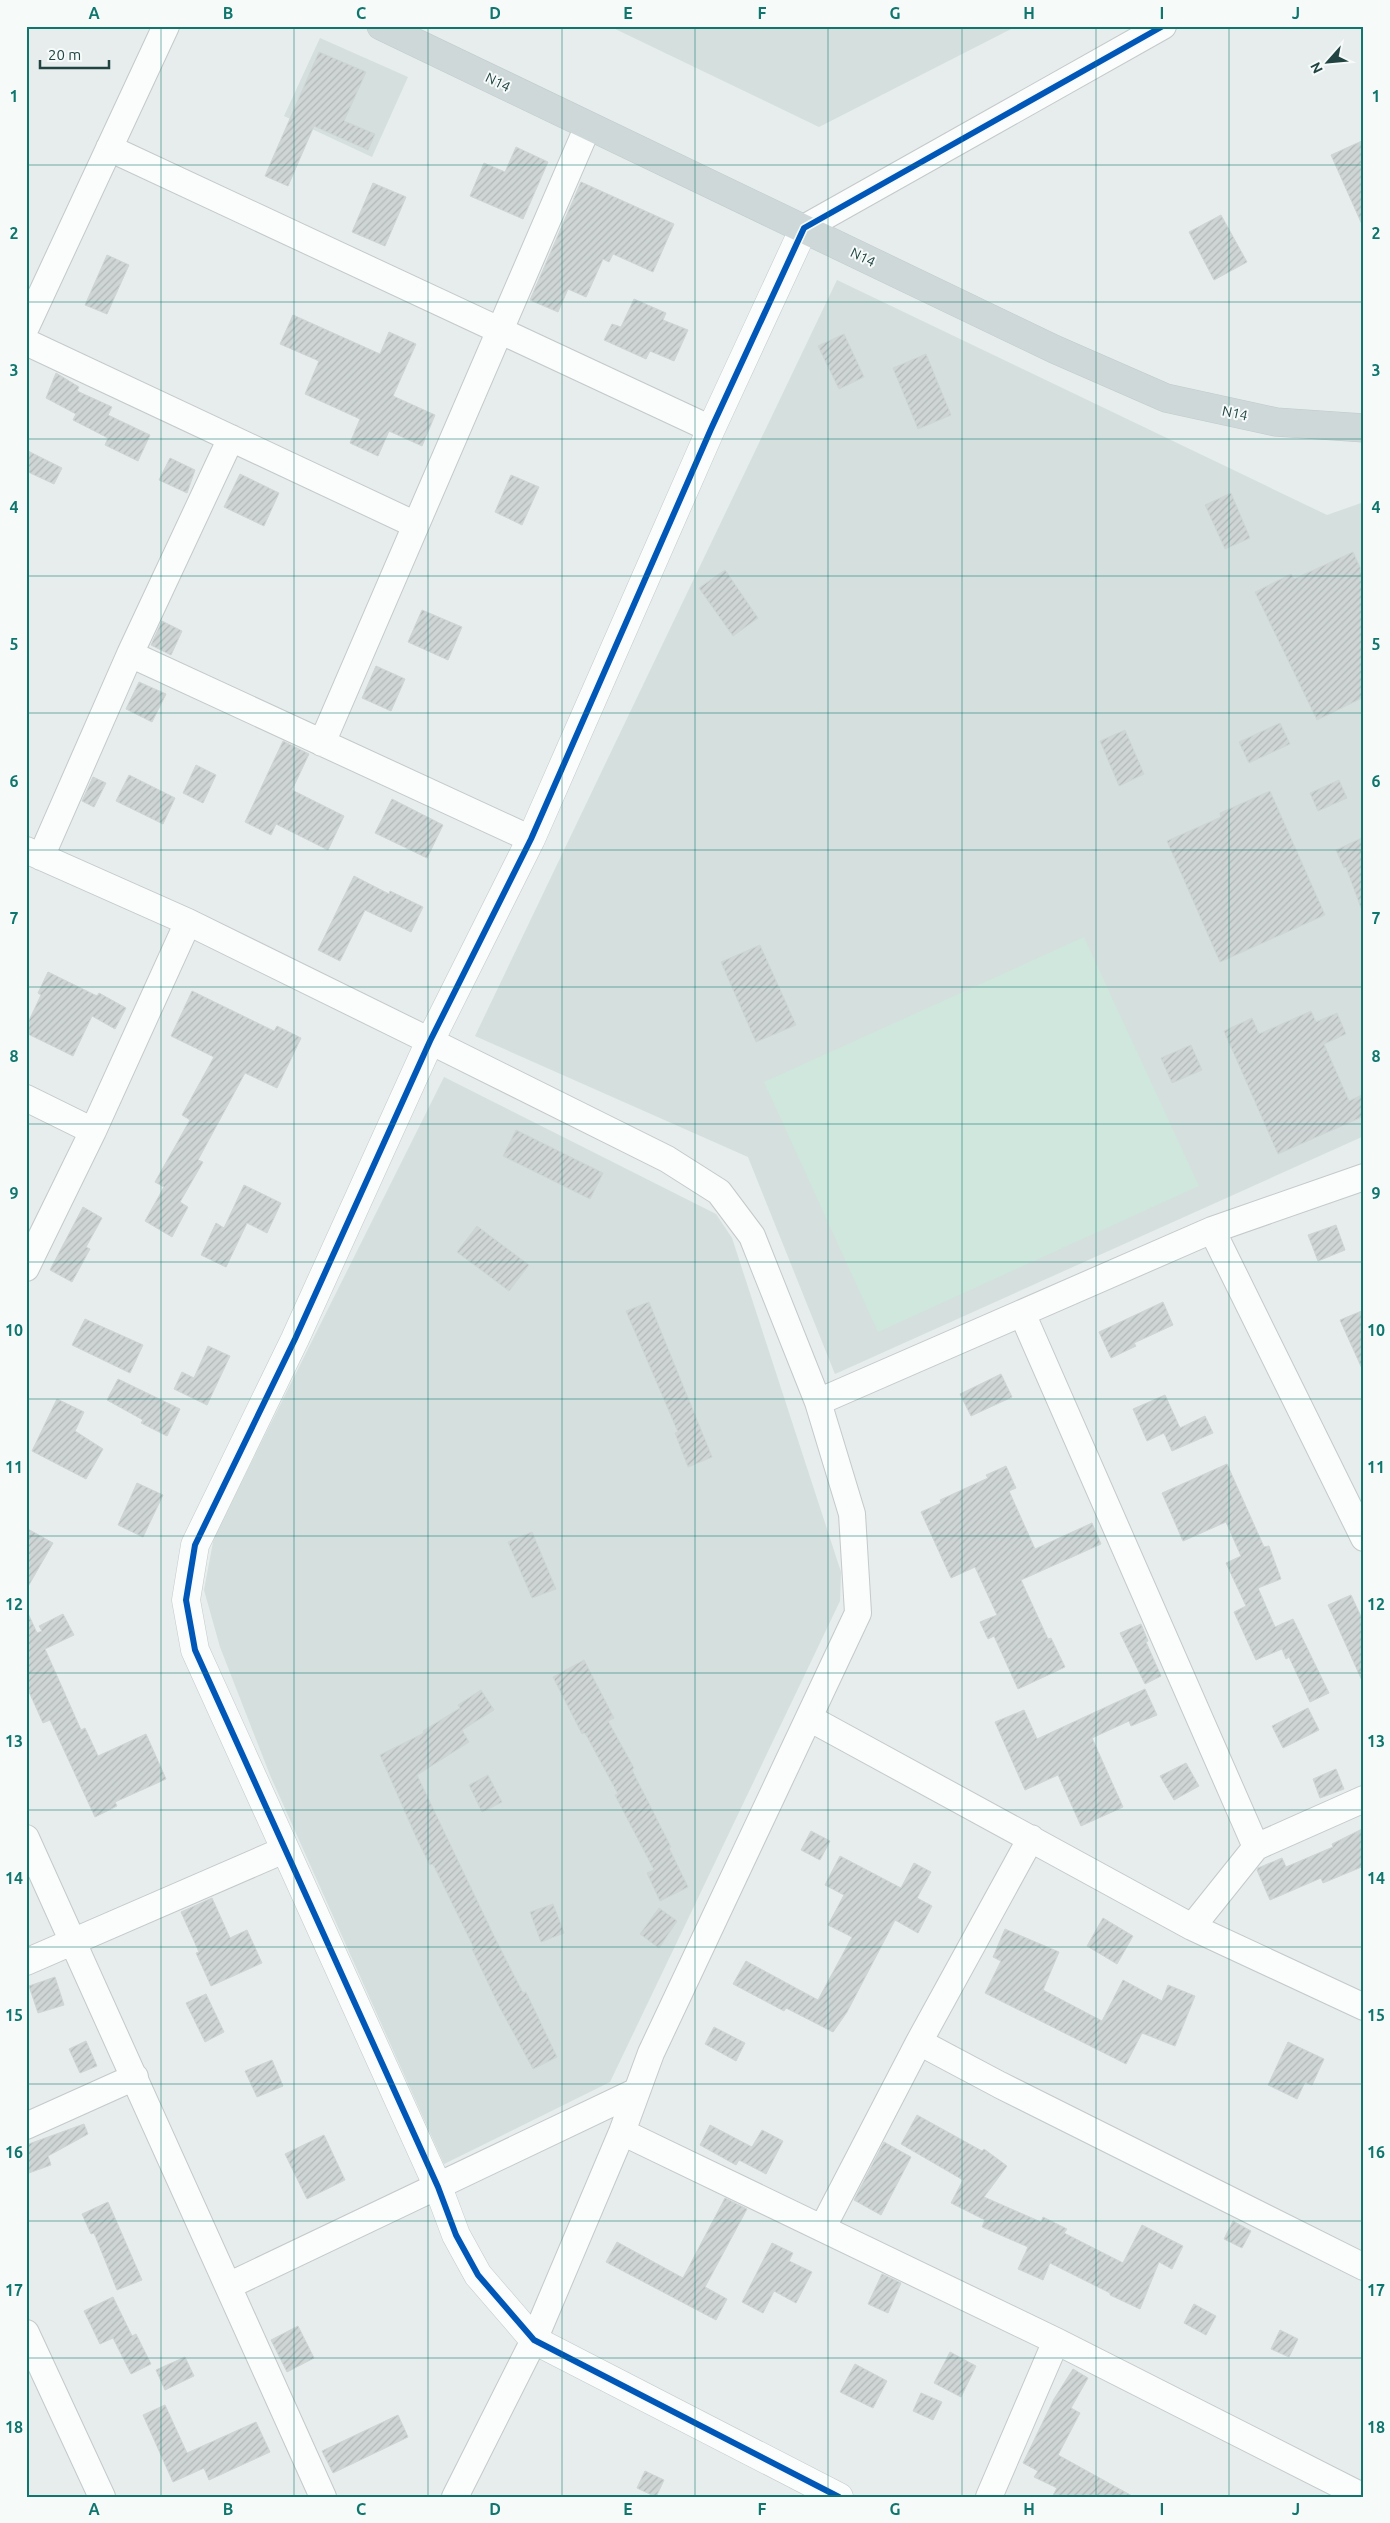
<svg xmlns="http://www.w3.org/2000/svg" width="1390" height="2523" font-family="Ubuntu,sans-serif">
	<defs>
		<pattern id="building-hatch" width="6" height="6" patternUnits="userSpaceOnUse" patternTransform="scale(1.25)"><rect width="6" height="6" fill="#cfd5d5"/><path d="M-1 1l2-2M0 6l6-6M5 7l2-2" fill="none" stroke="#b1b8b8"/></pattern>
	</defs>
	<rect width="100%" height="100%" fill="#e7ecec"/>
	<path fill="#d4dfde" d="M609,26H1017L819,127Z
		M320,38L408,77L372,157L284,116Z
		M837,280L1327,515L1364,502V1136L835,1374L748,1157L475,1036Z
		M444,1077L716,1214L732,1238L841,1572L840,1601L610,2082L444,2164L270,1775L220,1647L204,1590L214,1537Z"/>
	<path fill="#cfe7dc" d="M1084,937L1199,1186L878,1332L764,1082Z"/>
	<path fill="url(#building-hatch)" stroke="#cfd5d5" d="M319,52L366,72L344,121L375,134L368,150L314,126L288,186L265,176Z
		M1364,140V229L1331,155Z
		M516,147L548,162L523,219L470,196L484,163L505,172Z
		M581,182L674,224L653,272L613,254L609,262L603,259L586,297L568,289L558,312L530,300Z
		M373,183L406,197L385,246L352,232Z
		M1221,215L1247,262L1214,280L1189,232Z
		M107,255L129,265L107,314L85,305Z
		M634,299L666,313L663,320L688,330L674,361L650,351L646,359L604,340L612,324L621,327Z
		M293,315L380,354L389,332L416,344L393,396L435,415L422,446L389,431L378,456L350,443L360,419L305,394L319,361L280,344Z
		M844,334L864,377L839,389L818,346Z
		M926,354L951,415L918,429L893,368Z
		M56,373L79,387L77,391L112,407L108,415L150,435L138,461L105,445L108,438L73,420L76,414L46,398Z
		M26,450L62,468L54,484L26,471Z
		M170,458L195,470L187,493L159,480Z
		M240,474L279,493L264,526L224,507Z
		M511,475L539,487L522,525L495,512Z
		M1231,493L1250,538L1225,549L1205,505Z
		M1353,552L1364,576V697L1317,720L1255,592L1291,574L1294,579Z
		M725,570L758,618L733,636L699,588Z
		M422,610L462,627L448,660L408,642Z
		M162,621L182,631L171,655L151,645Z
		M376,666L405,679L391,711L362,698Z
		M139,682L166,694L152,722L126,709Z
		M1280,723L1290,744L1249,763L1239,742Z
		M1125,730L1144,774L1119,786L1100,741Z
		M283,741L309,754L292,790L344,816L328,850L276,824L271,835L245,822Z
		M196,765L216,775L203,803L183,793Z
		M129,775L175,798L163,824L116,801Z
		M93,777L106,783L94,807L82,801Z
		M1339,780L1347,798L1318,811L1310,793Z
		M1270,791L1325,915L1220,962L1167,841L1221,817L1220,813Z
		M392,799L443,825L427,858L375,833Z
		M1364,837V908H1361L1346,867L1344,868L1336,850Z
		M354,876L389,894L390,891L423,907L411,932L365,910L340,961L318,950Z
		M760,945L796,1025L756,1042L721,962Z
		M48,972L97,996L99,993L126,1008L115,1029L92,1016L73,1056L26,1033V1027L41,995L38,993Z
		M192,991L274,1031L277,1026L301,1038L277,1088L245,1073L198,1160L203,1162L180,1202L188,1207L172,1237L145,1221L164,1187L155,1182L190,1120L182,1115L214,1057L171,1036Z
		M1311,1011L1316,1022L1337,1013L1346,1034L1324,1044L1349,1101L1364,1094V1116L1278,1154L1224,1031L1252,1018L1259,1034Z
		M1191,1045L1202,1070L1172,1083L1161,1058Z
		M516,1130L603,1173L590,1199L503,1156Z
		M244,1185L281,1203L267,1233L247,1223L226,1267L201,1255L216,1223L224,1228Z
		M83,1207L102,1218L86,1247L90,1249L72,1282L50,1270Z
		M1336,1225L1345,1250L1318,1261L1308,1235Z
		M477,1226L529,1265L509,1291L457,1252Z
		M649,1302L712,1457L688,1467L675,1433L678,1432L626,1311Z
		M1163,1302L1173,1325L1134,1343L1136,1346L1111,1358L1099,1332Z
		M1364,1310V1373L1340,1320Z
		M85,1319L143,1345L130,1373L72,1345Z
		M208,1346L230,1356L207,1405L174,1389L182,1372L194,1378Z
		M1001,1374L1012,1397L971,1416L960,1394Z
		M118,1379L180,1409L167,1436L141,1423L143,1420L107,1400Z
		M1165,1395L1180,1428L1205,1416L1213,1433L1172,1451L1164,1433L1147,1441L1133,1409Z
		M57,1399L84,1412L75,1431L103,1449L86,1479L32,1451Z
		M1227,1464L1264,1547L1269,1546L1281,1579L1258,1588L1275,1627L1293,1619L1329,1693L1310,1702L1289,1657L1286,1659L1282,1649L1256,1660L1234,1612L1246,1606L1226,1563L1241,1556L1226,1522L1183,1541L1162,1493Z
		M1006,1466L1016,1488L1009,1491L1035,1549L1092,1523L1101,1544L1021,1580L1048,1639L1051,1638L1065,1667L1018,1689L994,1636L988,1639L980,1622L997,1615L975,1567L951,1578L921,1512L941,1503L940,1500L988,1478L986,1475Z
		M137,1483L163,1495L143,1537L118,1525Z
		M26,1528L53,1543L26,1590Z
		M532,1532L556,1589L532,1598L508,1542Z
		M1351,1595L1364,1623V1685L1328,1605Z
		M26,1609L37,1633L42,1631L39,1626L63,1614L74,1635L45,1649L81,1730L85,1728L98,1756L146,1734L166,1779L115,1802L117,1806L95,1817L50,1720L43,1723L26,1685Z
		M1141,1624L1148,1641L1146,1642L1161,1676L1145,1684L1120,1633Z
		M584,1660L614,1718L608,1721L634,1768L632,1770L671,1847L669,1848L688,1887L660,1901L647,1873L654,1870L615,1795L618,1794L585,1733L582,1734L553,1677Z
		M1145,1689L1157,1715L1131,1726L1129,1721L1092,1738L1123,1807L1081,1826L1058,1775L1025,1790L995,1722L1024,1710L1037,1739Z
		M481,1690L494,1710L462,1730L469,1742L417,1775L495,1938L523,1993L526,1992L557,2057L533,2069L499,2006L472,1949L474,1948L433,1864L430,1865L416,1837L380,1755L424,1733L423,1731L460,1708L458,1705Z
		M1308,1708L1319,1730L1283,1748L1272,1726Z
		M1186,1763L1199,1786L1174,1800L1160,1776Z
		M1336,1769L1344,1789L1320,1798L1313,1779Z
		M488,1775L502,1802L482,1812L469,1785Z
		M1364,1828V1866L1323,1883L1321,1878L1270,1900L1257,1870L1258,1868L1282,1858L1286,1867L1333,1847L1332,1844Z
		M811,1831L830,1841L820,1860L801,1850Z
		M840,1856L901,1888L914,1863L931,1872L917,1898L932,1906L918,1933L895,1920L847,2012L833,2032L786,2008L784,2011L733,1984L746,1961L818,2000L852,1937L828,1925L844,1895L825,1885Z
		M212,1898L230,1938L247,1930L262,1963L211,1986L196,1953L199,1952L181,1912Z
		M553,1904L564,1933L541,1942L530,1912Z
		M659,1908L677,1921L659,1948L640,1934Z
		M1103,1918L1133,1936L1117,1964L1087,1946Z
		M1005,1929L1059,1952L1043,1990L1102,2021L1123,1980L1162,2001L1168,1985L1195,1996L1175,2046L1142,2033L1126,2064L985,1993L1001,1961L993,1957Z
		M55,1977L64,2005L38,2013L29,1986Z
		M206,1994L224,2032L205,2042L186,2003Z
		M714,2027L745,2043L736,2061L705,2044Z
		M86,2041L97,2066L80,2073L69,2049Z
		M1288,2042L1324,2059L1312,2085L1305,2082L1297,2099L1268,2085Z
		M272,2060L283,2086L257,2097L245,2071Z
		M917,2115L982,2151L984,2149L1007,2166L984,2197L1041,2222L1043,2217L1067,2229L1064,2233L1123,2263L1142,2225L1183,2246L1172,2269L1159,2262L1140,2309L1110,2295V2293L1050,2263L1043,2280L1018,2269L1028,2247L982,2227L985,2220L951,2203L963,2180L901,2144Z
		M84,2124L88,2134L48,2156L51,2165L26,2174V2145Z
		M710,2125L752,2147L762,2130L783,2141L766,2174L739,2160L736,2165L700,2145Z
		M324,2135L345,2180L307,2199L285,2154Z
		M884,2142L911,2157L881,2215L854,2200Z
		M725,2198L747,2209L705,2287L727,2299L716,2320L606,2262L617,2242L683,2278Z
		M108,2202L142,2280L117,2290L94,2233L91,2234L82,2214Z
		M1233,2221L1251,2231L1242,2248L1224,2239Z
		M772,2243L793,2253L789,2261L812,2272L796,2303L774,2291L763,2313L742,2302Z
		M882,2274L901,2283L888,2313L868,2304Z
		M113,2297L132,2336L136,2334L151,2364L131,2374L113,2338L100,2344L84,2311Z
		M1194,2304L1216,2316L1206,2335L1184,2323Z
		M298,2326L314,2358L287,2372L271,2340Z
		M1280,2330L1298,2339L1289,2357L1271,2349Z
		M950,2352L976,2366L961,2397L934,2383Z
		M185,2357L194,2376L165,2390L156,2370Z
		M855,2364L887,2381L873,2408L840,2392Z
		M1073,2369L1088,2378L1071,2408L1080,2413L1058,2455L1134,2497H1052L1057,2488L1034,2477L1038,2471L1023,2463L1054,2399Z
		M921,2393L942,2402L933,2420L913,2411Z
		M165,2405L187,2453L256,2422L270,2452L209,2480L204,2468L173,2482L143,2415Z
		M398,2415L408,2437L333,2473L322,2451Z
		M645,2471L664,2480L656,2497L637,2488Z"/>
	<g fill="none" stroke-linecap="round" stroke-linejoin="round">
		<g stroke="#c4c9c9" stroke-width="28">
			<path id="street" d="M109,148L711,429
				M804,228L1163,26
				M26,327L166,26
				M26,342L416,525
				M130,654L531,839
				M322,743L588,126
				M26,850L188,922L430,1041L667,1159L719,1192L752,1236L818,1402L852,1514L858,1613L651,2053L622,2132L534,2340L455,2497
				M41,857L130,654L231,438
				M26,1098L93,1131
				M1212,1230L1364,1538
				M26,1268L93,1131L188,922
				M1022,1313L1256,1847L1192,1927
				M818,1402L1212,1230L1364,1177
				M811,1719L1192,1927L1364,2007
				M26,1838L323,2497
				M1256,1847L1364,1799
				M26,1962L284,1850
				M919,2042L1000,2085L1364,2267
				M26,2126L135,2077
				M622,2132L1056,2341L1362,2496L1364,2495
				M823,2227L919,2042L1031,1838
				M228,2286L637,2091
				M26,2333L102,2497
				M989,2497L1056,2341"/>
		</g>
		<g stroke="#c2caca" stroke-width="29">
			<path id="secondary" d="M804,228L711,429L531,839L430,1041L295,1339L195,1545L186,1600L195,1650L438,2187L456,2235L478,2275L534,2340L839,2497"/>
		</g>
		<g stroke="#c1cbcb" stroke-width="29">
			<path id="primary" d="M381,26L1054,349L1166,398L1276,422L1364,428"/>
		</g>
		<use href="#street" stroke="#fbfcfc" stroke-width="26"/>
		<use href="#secondary" stroke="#fbfcfc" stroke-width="28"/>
		<use href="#primary" stroke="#ced8d8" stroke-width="28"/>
		<g stroke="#f6fbfa" stroke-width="9">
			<path id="cycleway" d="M839,2497L534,2340L478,2275L456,2235L438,2187L195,1650L186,1600L195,1545L295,1339L430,1041L531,839L711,429L804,228L1163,26"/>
		</g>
		<use href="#cycleway" stroke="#0057b8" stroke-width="6"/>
	</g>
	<path fill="none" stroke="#0f766e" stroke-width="1" stroke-opacity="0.55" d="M161,26V2497M294,26V2497M428,26V2497M562,26V2497M695,26V2497M828,26V2497M962,26V2497M1096,26V2497M1229,26V2497M26,165H1364M26,302H1364M26,439H1364M26,576H1364M26,713H1364M26,850H1364M26,987H1364M26,1124H1364M26,1262H1364M26,1399H1364M26,1536H1364M26,1673H1364M26,1810H1364M26,1947H1364M26,2084H1364M26,2221H1364M26,2358H1364"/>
	<g text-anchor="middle" stroke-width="4" stroke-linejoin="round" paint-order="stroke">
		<g font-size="14" fill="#214443" stroke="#f6fbfa">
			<text transform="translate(498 82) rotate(26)" y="5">N14</text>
			<text transform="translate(863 257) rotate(26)" y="5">N14</text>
			<text transform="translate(1235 413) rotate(12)" y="5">N14</text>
		</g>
	</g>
	<rect width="1390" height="2523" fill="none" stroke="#f6fbfa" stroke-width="55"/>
	<g transform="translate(1328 62) rotate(243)" stroke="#f6fbfa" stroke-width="4" paint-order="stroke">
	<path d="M0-4L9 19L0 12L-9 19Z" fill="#214443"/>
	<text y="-8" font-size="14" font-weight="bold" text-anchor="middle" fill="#214443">N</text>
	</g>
	<path d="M40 60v8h69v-8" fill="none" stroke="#214443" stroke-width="2.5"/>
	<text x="48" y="60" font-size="15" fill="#214443" stroke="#f6fbfa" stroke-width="4" paint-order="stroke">20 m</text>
	<rect x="28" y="28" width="1334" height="2468" fill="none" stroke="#0f766e" stroke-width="2"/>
	<g font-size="16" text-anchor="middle" font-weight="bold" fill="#0f766e">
		<text x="94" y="19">A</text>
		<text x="228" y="19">B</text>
		<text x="361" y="19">C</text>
		<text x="495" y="19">D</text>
		<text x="628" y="19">E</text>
		<text x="762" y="19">F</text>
		<text x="895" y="19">G</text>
		<text x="1029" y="19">H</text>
		<text x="1162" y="19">I</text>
		<text x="1296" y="19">J</text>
		<text x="14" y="102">1</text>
		<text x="1376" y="102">1</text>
		<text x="14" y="239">2</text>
		<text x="1376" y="239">2</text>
		<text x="14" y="376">3</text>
		<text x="1376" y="376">3</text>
		<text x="14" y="513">4</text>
		<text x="1376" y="513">4</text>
		<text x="14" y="650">5</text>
		<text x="1376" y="650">5</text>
		<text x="14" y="787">6</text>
		<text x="1376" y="787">6</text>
		<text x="14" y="924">7</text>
		<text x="1376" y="924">7</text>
		<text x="14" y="1062">8</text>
		<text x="1376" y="1062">8</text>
		<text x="14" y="1199">9</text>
		<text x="1376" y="1199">9</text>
		<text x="14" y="1336">10</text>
		<text x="1376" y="1336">10</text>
		<text x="14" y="1473">11</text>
		<text x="1376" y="1473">11</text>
		<text x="14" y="1610">12</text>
		<text x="1376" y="1610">12</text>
		<text x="14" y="1747">13</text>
		<text x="1376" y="1747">13</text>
		<text x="14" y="1884">14</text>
		<text x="1376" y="1884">14</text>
		<text x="14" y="2021">15</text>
		<text x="1376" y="2021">15</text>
		<text x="14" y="2158">16</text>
		<text x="1376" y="2158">16</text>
		<text x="14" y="2296">17</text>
		<text x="1376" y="2296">17</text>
		<text x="14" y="2433">18</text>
		<text x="1376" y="2433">18</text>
		<text x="94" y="2515">A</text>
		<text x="228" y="2515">B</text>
		<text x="361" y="2515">C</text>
		<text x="495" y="2515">D</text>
		<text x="628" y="2515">E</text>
		<text x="762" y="2515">F</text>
		<text x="895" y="2515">G</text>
		<text x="1029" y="2515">H</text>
		<text x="1162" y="2515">I</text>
		<text x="1296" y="2515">J</text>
	</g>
</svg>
